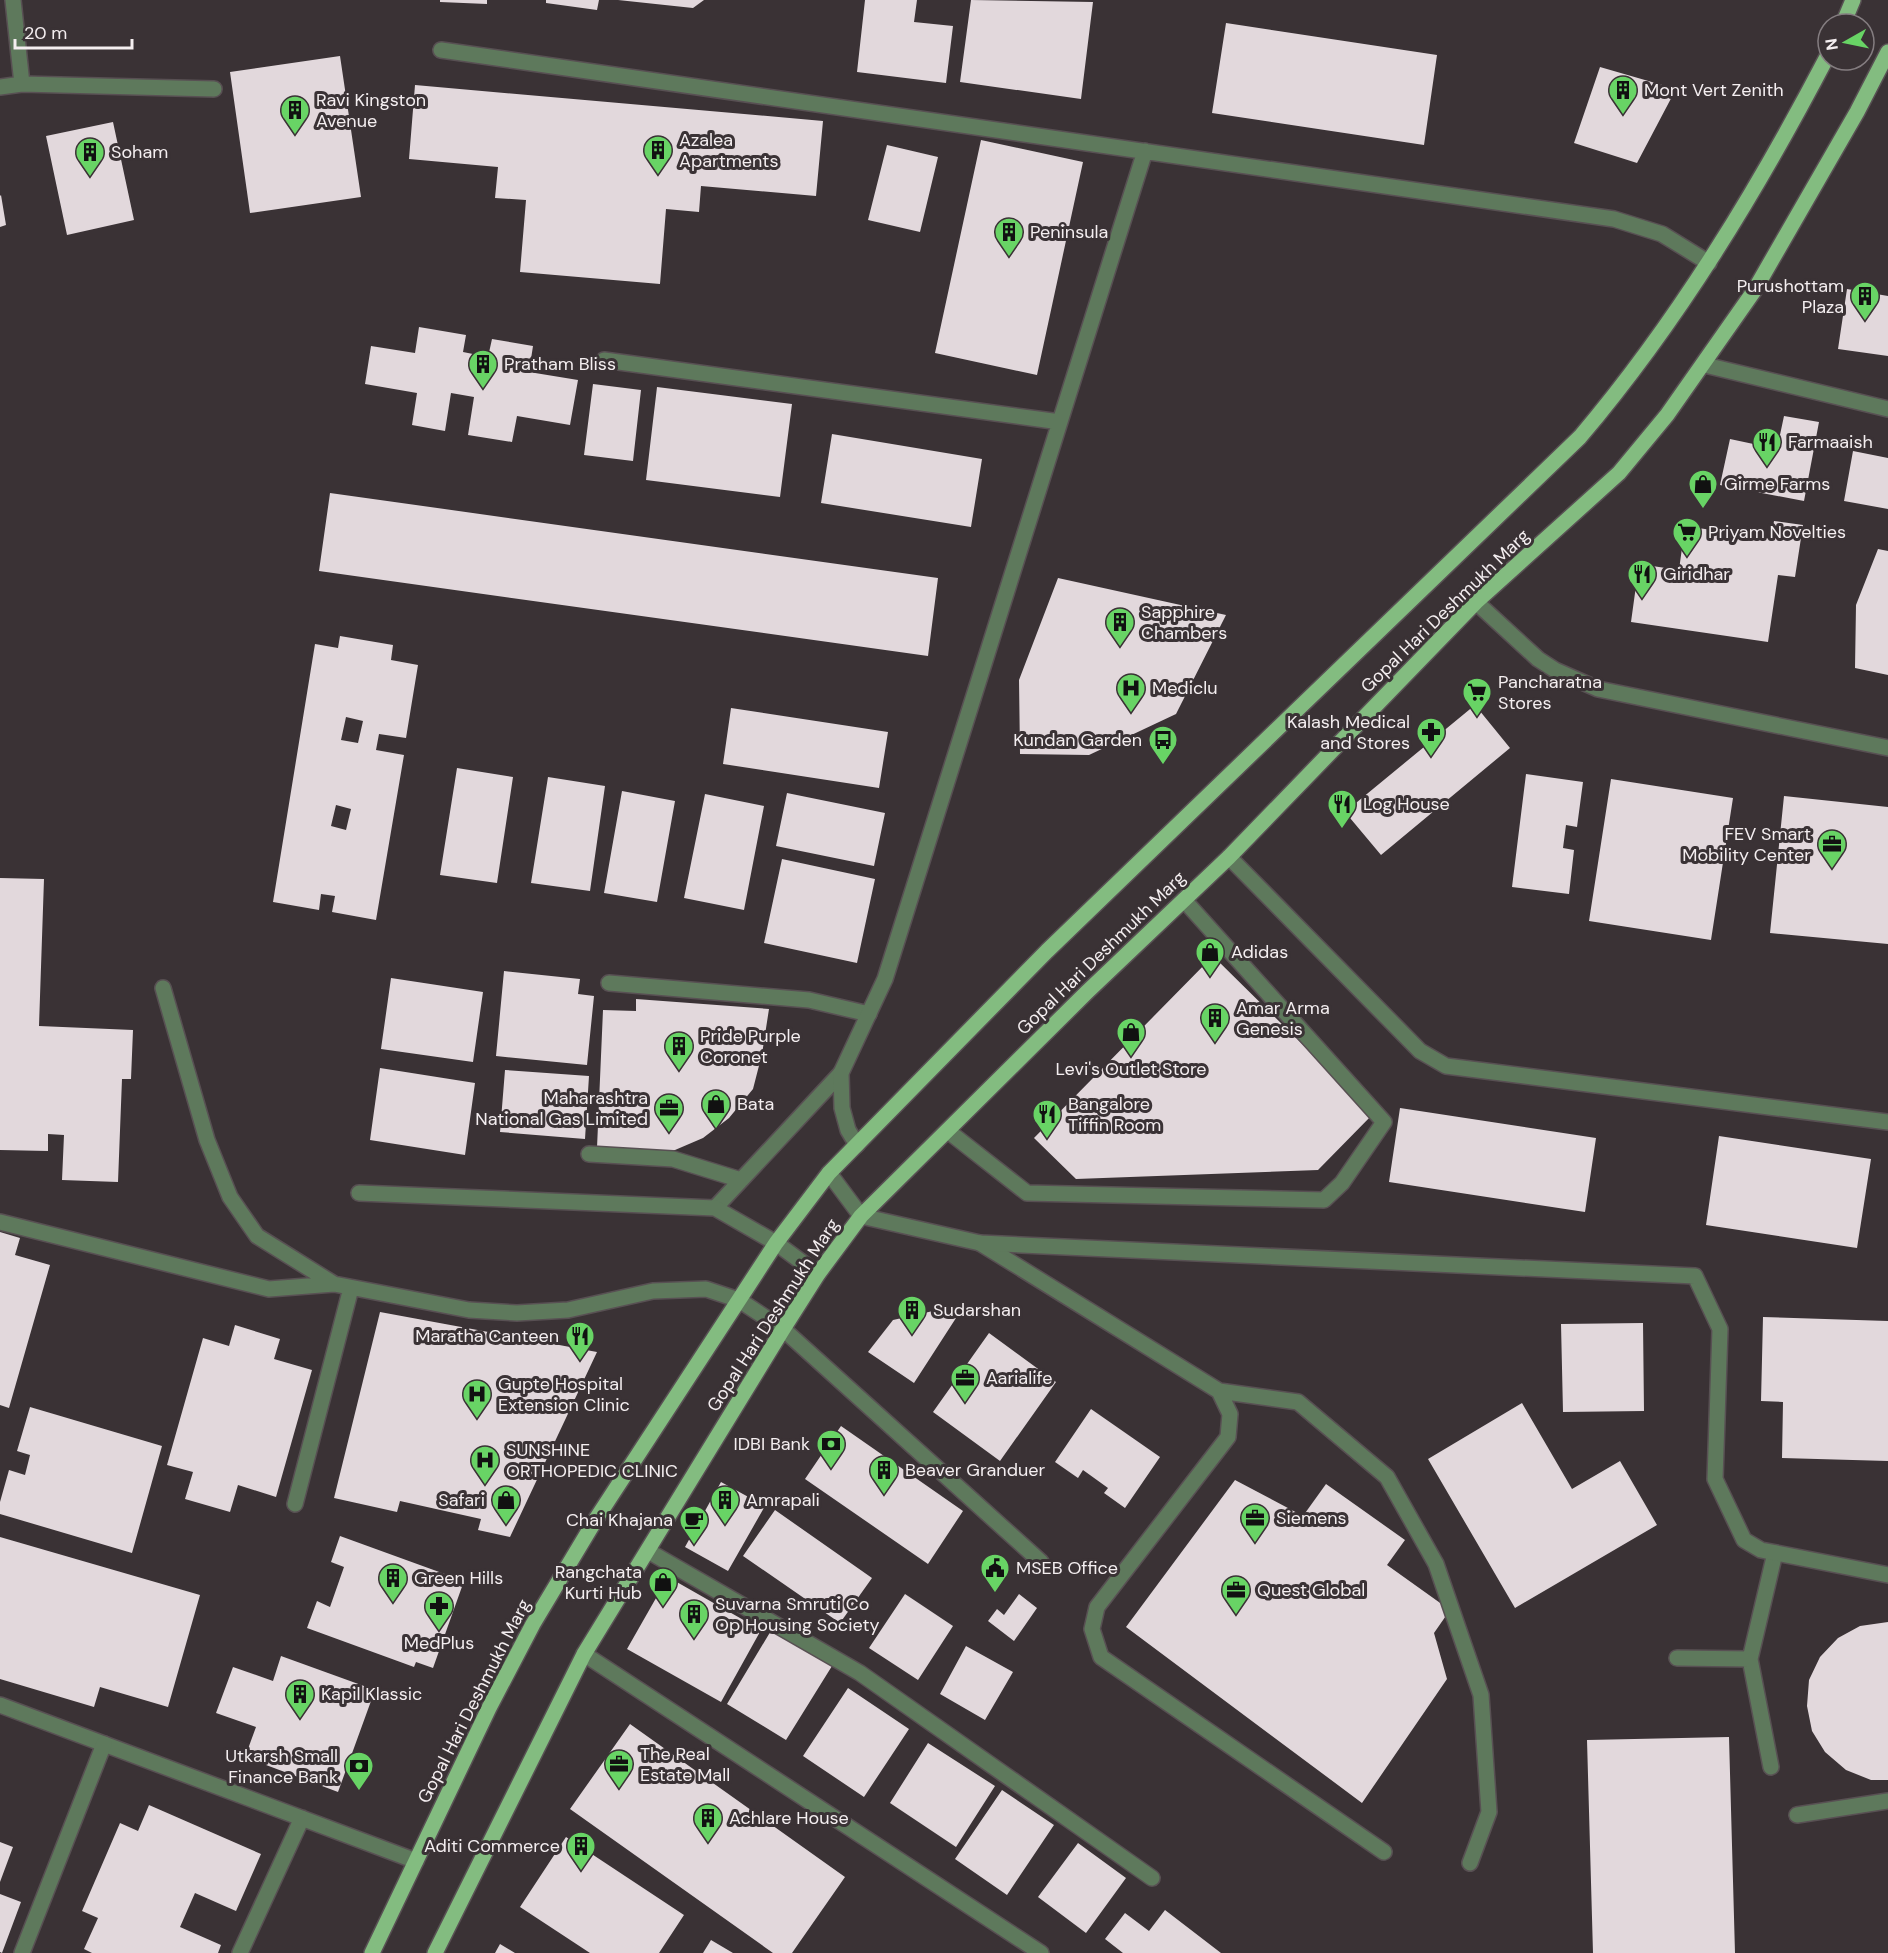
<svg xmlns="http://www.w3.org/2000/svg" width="1888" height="1953" font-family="'DM Sans',sans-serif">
	<rect width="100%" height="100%" fill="#3a3235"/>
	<path fill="#e2d8dc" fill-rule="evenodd" d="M440,0H487V4L440,2Z
		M546,0H599L597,10L546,3Z
		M618,0H704L693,8Z
		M865,0H917L914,22L953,26L946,83L857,72Z
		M971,0L1093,2L1081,99L960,82Z
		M1226,23L1437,55L1424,145L1212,113Z
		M340,56L361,197L250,213L230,72Z
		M1600,67L1676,89L1637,163L1574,143Z
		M415,85L823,121L816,196L701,186L699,212L666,209L660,284L520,272L526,200L495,198L498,167L409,159Z
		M113,122L134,220L67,235L46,136Z
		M981,140L1083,162L1037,375L935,353Z
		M887,145L938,157L920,232L868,220Z
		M1,195L6,225L0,227V196Z
		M1847,289L1888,296V356L1838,349Z
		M419,327L466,335L463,352L488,357L492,339L533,346L529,372L578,380L570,425L517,416L512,442L468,435L474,397L451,393L445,431L412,425L417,393L365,384L371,346L415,353Z
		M593,384L641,390L633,461L584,455Z
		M657,387L792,404L780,497L646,480Z
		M1784,416L1819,422L1804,501L1720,485L1730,439L1777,449Z
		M832,434L982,459L971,527L821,503Z
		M1853,451L1888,458V509L1844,501Z
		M330,493L938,578L928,656L319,571Z
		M1774,521L1803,525L1795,577L1778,575L1768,642L1631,622L1639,564L1679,570L1685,526L1771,539Z
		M1878,549L1888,551V675L1855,668L1856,605Z
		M1058,578L1226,615L1176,714L1089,755L1020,754L1019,680Z
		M340,636L393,645L391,660L418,665L406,738L379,734L376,750L404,755L376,920L332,912L335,896L321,894L319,910L273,902L315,644L338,648ZM346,717L363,721L358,743L341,740ZM336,805L351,809L346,830L331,826Z
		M1475,705L1510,748L1381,855L1345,812Z
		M731,708L888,732L879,788L723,764Z
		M457,768L513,777L497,883L440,875Z
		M1526,774L1583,782L1577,827L1566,825L1563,848L1574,850L1569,894L1512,887Z
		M548,777L605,786L590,891L531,883Z
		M1611,779L1733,798L1711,940L1589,921Z
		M622,791L675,801L657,902L604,893Z
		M787,793L885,813L874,866L776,846Z
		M705,794L764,806L744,910L684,898Z
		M1784,796L1888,807V944L1770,933Z
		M782,859L875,879L857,963L764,943Z
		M0,878L44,879L39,1026L133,1030L131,1079H122L118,1182L62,1180L64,1135L48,1134V1151L0,1150Z
		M1213,956L1373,1114L1318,1170L1076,1179L1034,1138Z
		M504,971L580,979L578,994L594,996L587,1065L496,1056Z
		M391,978L483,992L473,1062L381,1049Z
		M636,999L769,1009L762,1054L753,1089L729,1118L703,1138L675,1150L637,1153L597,1148L603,1010L636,1011Z
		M380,1068L475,1083L465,1155L370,1140Z
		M505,1070L589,1076L585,1139L500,1132Z
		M1400,1108L1596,1138L1585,1212L1389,1182Z
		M1719,1136L1871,1159L1857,1248L1706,1225Z
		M0,1232L20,1238L15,1255L50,1265L9,1408L0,1405Z
		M942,1309L956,1318L914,1383L868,1352L893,1320Z
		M380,1312L597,1352L510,1537L478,1530L481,1519L400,1501L397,1512L334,1498Z
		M1763,1317L1888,1321V1461L1782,1458L1783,1402L1761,1401Z
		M1643,1323L1644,1411L1563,1412L1561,1324Z
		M235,1325L280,1339L274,1359L312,1370L276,1497L238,1485L230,1512L185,1499L193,1472L167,1465L203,1338L229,1346Z
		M989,1333L1056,1382L1000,1461L933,1412Z
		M1522,1403L1572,1489L1620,1461L1657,1525L1515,1608L1428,1459Z
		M30,1407L162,1446L132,1553L0,1514V1502L9,1470L25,1475L30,1455L17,1451Z
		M1091,1409L1160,1457L1125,1508L1104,1493L1108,1488L1083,1470L1078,1478L1055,1462Z
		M841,1426L963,1511L928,1564L805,1479Z
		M1235,1480L1303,1516L1326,1484L1405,1540L1387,1565L1450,1610L1434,1633L1447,1679L1362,1803L1126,1627Z
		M721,1482L765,1506L728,1571L685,1547Z
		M775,1510L872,1578L840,1623L743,1556Z
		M340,1536L464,1581L433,1668L416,1662L414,1667L307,1628L317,1601L330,1607L344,1567L331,1562Z
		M0,1537L200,1595L168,1707L100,1687L94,1707L0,1679Z
		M668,1577L761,1630L721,1702L627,1649Z
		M905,1594L953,1626L918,1680L869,1648Z
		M1019,1594L1037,1608L1014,1641L988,1621L997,1609L1004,1615Z
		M1888,1622V1780H1871L1846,1770L1825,1752L1812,1731L1807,1706L1809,1680L1820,1657L1838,1638L1860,1626Z
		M772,1629L832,1666L786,1740L727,1704Z
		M966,1646L1013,1672L985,1720L940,1694Z
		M281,1656L375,1690L338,1792L245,1757L256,1727L216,1713L233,1667L273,1681Z
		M848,1688L909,1729L864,1797L803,1756Z
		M630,1724L845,1877L792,1953H773L570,1809Z
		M1729,1737L1735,1953H1593L1587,1740Z
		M928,1743L995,1786L956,1847L890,1803Z
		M1002,1790L1054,1825L1007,1895L955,1859Z
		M149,1805L261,1854L236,1911L195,1893L180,1927L221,1945L218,1953H92L84,1949L98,1918L82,1911L120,1823L138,1831Z
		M566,1837L684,1915L659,1953H590L520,1907Z
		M0,1842L13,1847L0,1882Z
		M1078,1843L1126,1878L1086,1933L1038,1897Z
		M0,1894L21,1902L2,1953L0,1952Z
		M1165,1910L1221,1953H1123L1105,1939L1125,1913L1149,1931Z
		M711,1940L733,1953H703Z
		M500,1944L515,1953H495Z"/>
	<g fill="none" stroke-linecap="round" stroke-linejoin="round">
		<g stroke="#585053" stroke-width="18">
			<path id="lane" d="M1705,365L1888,409
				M609,983L809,1000L869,1014
				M589,1154L673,1159L741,1180
				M715,1208L841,1073
				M980,1243L1219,1391L1230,1414L1228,1437L1097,1607L1092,1629L1101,1657L1384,1852
				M1219,1391L1298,1402L1387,1477L1436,1564L1481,1695L1489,1812L1470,1863
				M1677,1658L1750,1659
				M0,1705L416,1861
				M1771,1767L1750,1659L1775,1553
				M240,1953L302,1818"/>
		</g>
		<g stroke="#585053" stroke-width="18">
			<path id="street" d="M13,0L22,84
				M441,50L1614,219L1662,234L1709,263
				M0,87L22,84L214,89
				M604,360L1060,422
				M1476,602L1538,659L1555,670L1598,689L1888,748
				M1229,857L1420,1051L1446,1066L1888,1122
				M163,988L207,1140L230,1197L257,1236L334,1284L469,1310L517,1313L568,1310L653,1291L706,1289L739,1300L783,1329L1041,1562
				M948,1131L1027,1193L1324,1200L1342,1183L1384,1122L1184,900
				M857,1145L848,1130L842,1108L841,1073L885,979L1145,151
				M829,1173L861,1216L980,1243L1695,1276L1720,1329L1715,1479L1744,1540L1761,1550L1888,1575
				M359,1193L715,1208L776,1243L818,1274
				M0,1222L269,1289L334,1284
				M295,1504L351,1288
				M648,1551L860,1673L1152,1878
				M584,1654L1041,1953
				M1797,1815L1888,1801
				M22,1953L104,1744"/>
		</g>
		<g stroke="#585053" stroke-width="18">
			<path id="primary" d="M1843,24L1853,0
				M372,1953L489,1708L533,1624L596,1519L776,1243L829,1173L1047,951L1580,437C1679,320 1758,189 1828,55
				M435,1953L584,1654L783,1329L818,1274L861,1216L1087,992L1229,857L1476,602L1619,473L1667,415L1754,291L1857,112L1888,52"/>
		</g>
		<use href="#lane" stroke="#5e795c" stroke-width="15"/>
		<use href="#street" stroke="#5e795c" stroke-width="15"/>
		<use href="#primary" stroke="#83bc80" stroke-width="15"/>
	</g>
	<defs>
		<g id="building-pin" transform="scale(1.5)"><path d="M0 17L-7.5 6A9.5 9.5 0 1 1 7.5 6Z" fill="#68d465" stroke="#3a3235"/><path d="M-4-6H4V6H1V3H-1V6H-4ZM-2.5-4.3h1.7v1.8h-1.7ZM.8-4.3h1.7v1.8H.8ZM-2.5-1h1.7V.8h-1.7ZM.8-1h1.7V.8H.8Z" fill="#111"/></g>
		<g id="restaurant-pin" transform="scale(1.5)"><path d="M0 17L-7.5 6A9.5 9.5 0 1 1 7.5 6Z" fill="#68d465" stroke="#3a3235"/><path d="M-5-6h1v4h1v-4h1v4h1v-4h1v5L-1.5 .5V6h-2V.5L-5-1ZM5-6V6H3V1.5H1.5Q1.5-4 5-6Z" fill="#111"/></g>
		<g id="shop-pin" transform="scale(1.5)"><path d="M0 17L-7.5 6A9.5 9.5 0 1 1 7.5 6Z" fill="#68d465" stroke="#3a3235"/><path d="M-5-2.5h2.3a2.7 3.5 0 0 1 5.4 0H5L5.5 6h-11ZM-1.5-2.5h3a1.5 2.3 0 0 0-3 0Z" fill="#111"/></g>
		<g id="supermarket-pin" transform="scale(1.5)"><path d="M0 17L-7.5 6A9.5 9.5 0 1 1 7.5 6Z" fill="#68d465" stroke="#3a3235"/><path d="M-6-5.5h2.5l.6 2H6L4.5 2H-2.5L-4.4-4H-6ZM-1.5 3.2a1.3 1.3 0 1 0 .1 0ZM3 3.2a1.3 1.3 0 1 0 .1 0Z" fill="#111"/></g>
		<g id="hospital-pin" transform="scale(1.5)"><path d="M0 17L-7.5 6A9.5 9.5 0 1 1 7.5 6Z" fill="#68d465" stroke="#3a3235"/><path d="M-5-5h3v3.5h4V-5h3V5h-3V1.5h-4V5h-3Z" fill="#111"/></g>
		<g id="pharmacy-pin" transform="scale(1.5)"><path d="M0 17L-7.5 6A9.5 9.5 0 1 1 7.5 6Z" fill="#68d465" stroke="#3a3235"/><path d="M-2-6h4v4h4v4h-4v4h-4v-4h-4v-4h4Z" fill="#111"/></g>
		<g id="bus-pin" transform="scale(1.5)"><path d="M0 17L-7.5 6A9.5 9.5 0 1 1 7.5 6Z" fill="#68d465" stroke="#3a3235"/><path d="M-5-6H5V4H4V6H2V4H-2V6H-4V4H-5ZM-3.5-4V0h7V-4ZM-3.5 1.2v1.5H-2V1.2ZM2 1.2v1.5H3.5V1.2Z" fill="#111"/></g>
		<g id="office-pin" transform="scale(1.5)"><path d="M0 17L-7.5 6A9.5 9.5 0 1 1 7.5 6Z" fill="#68d465" stroke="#3a3235"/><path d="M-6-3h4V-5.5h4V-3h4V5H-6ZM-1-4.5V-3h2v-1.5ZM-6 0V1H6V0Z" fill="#111"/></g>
		<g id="bank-pin" transform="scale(1.5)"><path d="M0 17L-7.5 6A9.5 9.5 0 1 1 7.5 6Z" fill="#68d465" stroke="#3a3235"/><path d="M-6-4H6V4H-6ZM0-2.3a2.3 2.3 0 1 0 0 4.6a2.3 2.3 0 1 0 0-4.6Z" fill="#111"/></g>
		<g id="cafe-pin" transform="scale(1.5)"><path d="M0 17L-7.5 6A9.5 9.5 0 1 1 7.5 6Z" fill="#68d465" stroke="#3a3235"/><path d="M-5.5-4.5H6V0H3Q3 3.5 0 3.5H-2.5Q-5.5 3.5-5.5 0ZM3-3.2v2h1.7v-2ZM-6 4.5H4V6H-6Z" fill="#111"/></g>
		<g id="civic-pin" transform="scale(1.5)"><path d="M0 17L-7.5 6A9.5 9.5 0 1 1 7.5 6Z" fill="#68d465" stroke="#3a3235"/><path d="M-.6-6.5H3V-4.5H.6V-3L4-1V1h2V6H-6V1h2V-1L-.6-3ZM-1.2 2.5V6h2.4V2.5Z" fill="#111"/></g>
	</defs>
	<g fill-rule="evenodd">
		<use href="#building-pin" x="1623" y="90"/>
		<use href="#building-pin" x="295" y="110"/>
		<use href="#building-pin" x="658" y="150"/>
		<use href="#building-pin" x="90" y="152"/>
		<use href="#building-pin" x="1009" y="232"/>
		<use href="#building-pin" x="1865" y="296"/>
		<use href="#building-pin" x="483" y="364"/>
		<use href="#restaurant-pin" x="1767" y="442"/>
		<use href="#shop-pin" x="1703" y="484"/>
		<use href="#supermarket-pin" x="1687" y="532"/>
		<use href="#restaurant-pin" x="1642" y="574"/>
		<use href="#building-pin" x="1120" y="622"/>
		<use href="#hospital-pin" x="1131" y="688"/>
		<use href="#supermarket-pin" x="1477" y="692"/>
		<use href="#pharmacy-pin" x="1431" y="732"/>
		<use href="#bus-pin" x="1163" y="740"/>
		<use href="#restaurant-pin" x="1342" y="804"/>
		<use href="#office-pin" x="1832" y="844"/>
		<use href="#shop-pin" x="1210" y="952"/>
		<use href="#building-pin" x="1215" y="1018"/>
		<use href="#shop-pin" x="1131" y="1032"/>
		<use href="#building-pin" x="679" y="1046"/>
		<use href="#shop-pin" x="716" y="1104"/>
		<use href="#office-pin" x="669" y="1108"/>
		<use href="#restaurant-pin" x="1047" y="1114"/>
		<use href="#building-pin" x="912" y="1310"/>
		<use href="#restaurant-pin" x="580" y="1336"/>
		<use href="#office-pin" x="965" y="1378"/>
		<use href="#hospital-pin" x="477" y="1394"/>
		<use href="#bank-pin" x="831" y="1444"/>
		<use href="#hospital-pin" x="485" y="1460"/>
		<use href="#building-pin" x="884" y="1470"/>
		<use href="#shop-pin" x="506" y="1500"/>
		<use href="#building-pin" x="725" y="1500"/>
		<use href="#office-pin" x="1255" y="1518"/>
		<use href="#cafe-pin" x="694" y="1520"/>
		<use href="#civic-pin" x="995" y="1568"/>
		<use href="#building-pin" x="393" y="1578"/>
		<use href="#shop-pin" x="663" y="1582"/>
		<use href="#office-pin" x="1236" y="1590"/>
		<use href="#pharmacy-pin" x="439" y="1606"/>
		<use href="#building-pin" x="694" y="1614"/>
		<use href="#building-pin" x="300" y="1694"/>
		<use href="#office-pin" x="619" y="1764"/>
		<use href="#bank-pin" x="359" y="1766"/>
		<use href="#building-pin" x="708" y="1818"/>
		<use href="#building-pin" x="581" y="1846"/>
	</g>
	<g text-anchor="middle" stroke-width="6" stroke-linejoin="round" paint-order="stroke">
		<g font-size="18" fill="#f4eef0" stroke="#3a3235" text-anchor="start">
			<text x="1644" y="96">Mont Vert Zenith</text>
			<text x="316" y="106">Ravi Kingston<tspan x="316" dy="21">Avenue</tspan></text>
			<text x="679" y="146">Azalea<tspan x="679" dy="21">Apartments</tspan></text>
			<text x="111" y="158">Soham</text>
			<text x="1030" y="238">Peninsula</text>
			<text x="1844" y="292" text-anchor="end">Purushottam<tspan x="1844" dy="21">Plaza</tspan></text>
			<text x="504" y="370">Pratham Bliss</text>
			<text x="1788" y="448">Farmaaish</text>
			<text x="1724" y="490">Girme Farms</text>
			<text x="1708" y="538">Priyam Novelties</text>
			<text x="1663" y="580">Giridhar</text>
			<text x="1141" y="618">Sapphire<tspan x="1141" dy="21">Chambers</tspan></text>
			<text x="1498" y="688">Pancharatna<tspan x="1498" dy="21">Stores</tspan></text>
			<text x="1152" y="694">Mediclu</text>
			<text x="1410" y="728" text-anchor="end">Kalash Medical<tspan x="1410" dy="21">and Stores</tspan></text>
			<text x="1142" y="746" text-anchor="end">Kundan Garden</text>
			<text x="1363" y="810">Log House</text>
			<text x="1811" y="840" text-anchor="end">FEV Smart<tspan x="1811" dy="21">Mobility Center</tspan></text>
			<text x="1231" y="958">Adidas</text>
			<text x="1236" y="1014">Amar Arma<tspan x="1236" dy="21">Genesis</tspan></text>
			<text x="700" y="1042">Pride Purple<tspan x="700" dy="21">Coronet</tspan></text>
			<text x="1131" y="1075" text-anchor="middle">Levi's Outlet Store</text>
			<text x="648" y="1104" text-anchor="end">Maharashtra<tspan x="648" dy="21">National Gas Limited</tspan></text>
			<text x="737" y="1110">Bata</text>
			<text x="1068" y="1110">Bangalore<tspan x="1068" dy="21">Tiffin Room</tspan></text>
			<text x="933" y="1316">Sudarshan</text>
			<text x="559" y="1342" text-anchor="end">Maratha Canteen</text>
			<text x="986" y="1384">Aarialife</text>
			<text x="498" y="1390">Gupte Hospital<tspan x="498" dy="21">Extension Clinic</tspan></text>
			<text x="810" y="1450" text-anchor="end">IDBI Bank</text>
			<text x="506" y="1456">SUNSHINE<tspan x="506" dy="21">ORTHOPEDIC CLINIC</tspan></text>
			<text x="905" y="1476">Beaver Granduer</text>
			<text x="485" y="1506" text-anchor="end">Safari</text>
			<text x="746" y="1506">Amrapali</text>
			<text x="1276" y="1524">Siemens</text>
			<text x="673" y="1526" text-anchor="end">Chai Khajana</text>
			<text x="1016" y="1574">MSEB Office</text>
			<text x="642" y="1578" text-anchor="end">Rangchata<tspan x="642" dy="21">Kurti Hub</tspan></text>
			<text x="414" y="1584">Green Hills</text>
			<text x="1257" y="1596">Quest Global</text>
			<text x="715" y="1610">Suvarna Smruti Co<tspan x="715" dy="21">Op Housing Society</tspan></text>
			<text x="439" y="1649" text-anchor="middle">MedPlus</text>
			<text x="321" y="1700">Kapil Klassic</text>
			<text x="640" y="1760">The Real<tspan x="640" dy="21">Estate Mall</tspan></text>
			<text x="338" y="1762" text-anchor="end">Utkarsh Small<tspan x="338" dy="21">Finance Bank</tspan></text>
			<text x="729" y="1824">Achlare House</text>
			<text x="560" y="1852" text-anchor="end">Aditi Commerce</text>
		</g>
		<g font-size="18" fill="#f4eef0" stroke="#3a3235">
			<text transform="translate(1445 611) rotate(-44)" y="6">Gopal Hari Deshmukh Marg</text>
			<text transform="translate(1101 953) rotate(-44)" y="6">Gopal Hari Deshmukh Marg</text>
			<text transform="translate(773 1315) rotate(-57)" y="6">Gopal Hari Deshmukh Marg</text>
			<text transform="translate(474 1701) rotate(-63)" y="6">Gopal Hari Deshmukh Marg</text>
		</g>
	</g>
	<g transform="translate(1846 42) rotate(261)"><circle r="28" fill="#3a3235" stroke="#847d80" stroke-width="1.5"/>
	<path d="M0-4.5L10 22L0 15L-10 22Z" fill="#68d465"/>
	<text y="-9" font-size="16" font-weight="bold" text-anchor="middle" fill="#f4eef0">N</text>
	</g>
	<path d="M15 39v9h117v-9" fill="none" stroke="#f4eef0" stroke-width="3"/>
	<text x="24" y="39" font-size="18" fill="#f4eef0" stroke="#3a3235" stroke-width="4.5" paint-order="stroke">20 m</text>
</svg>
